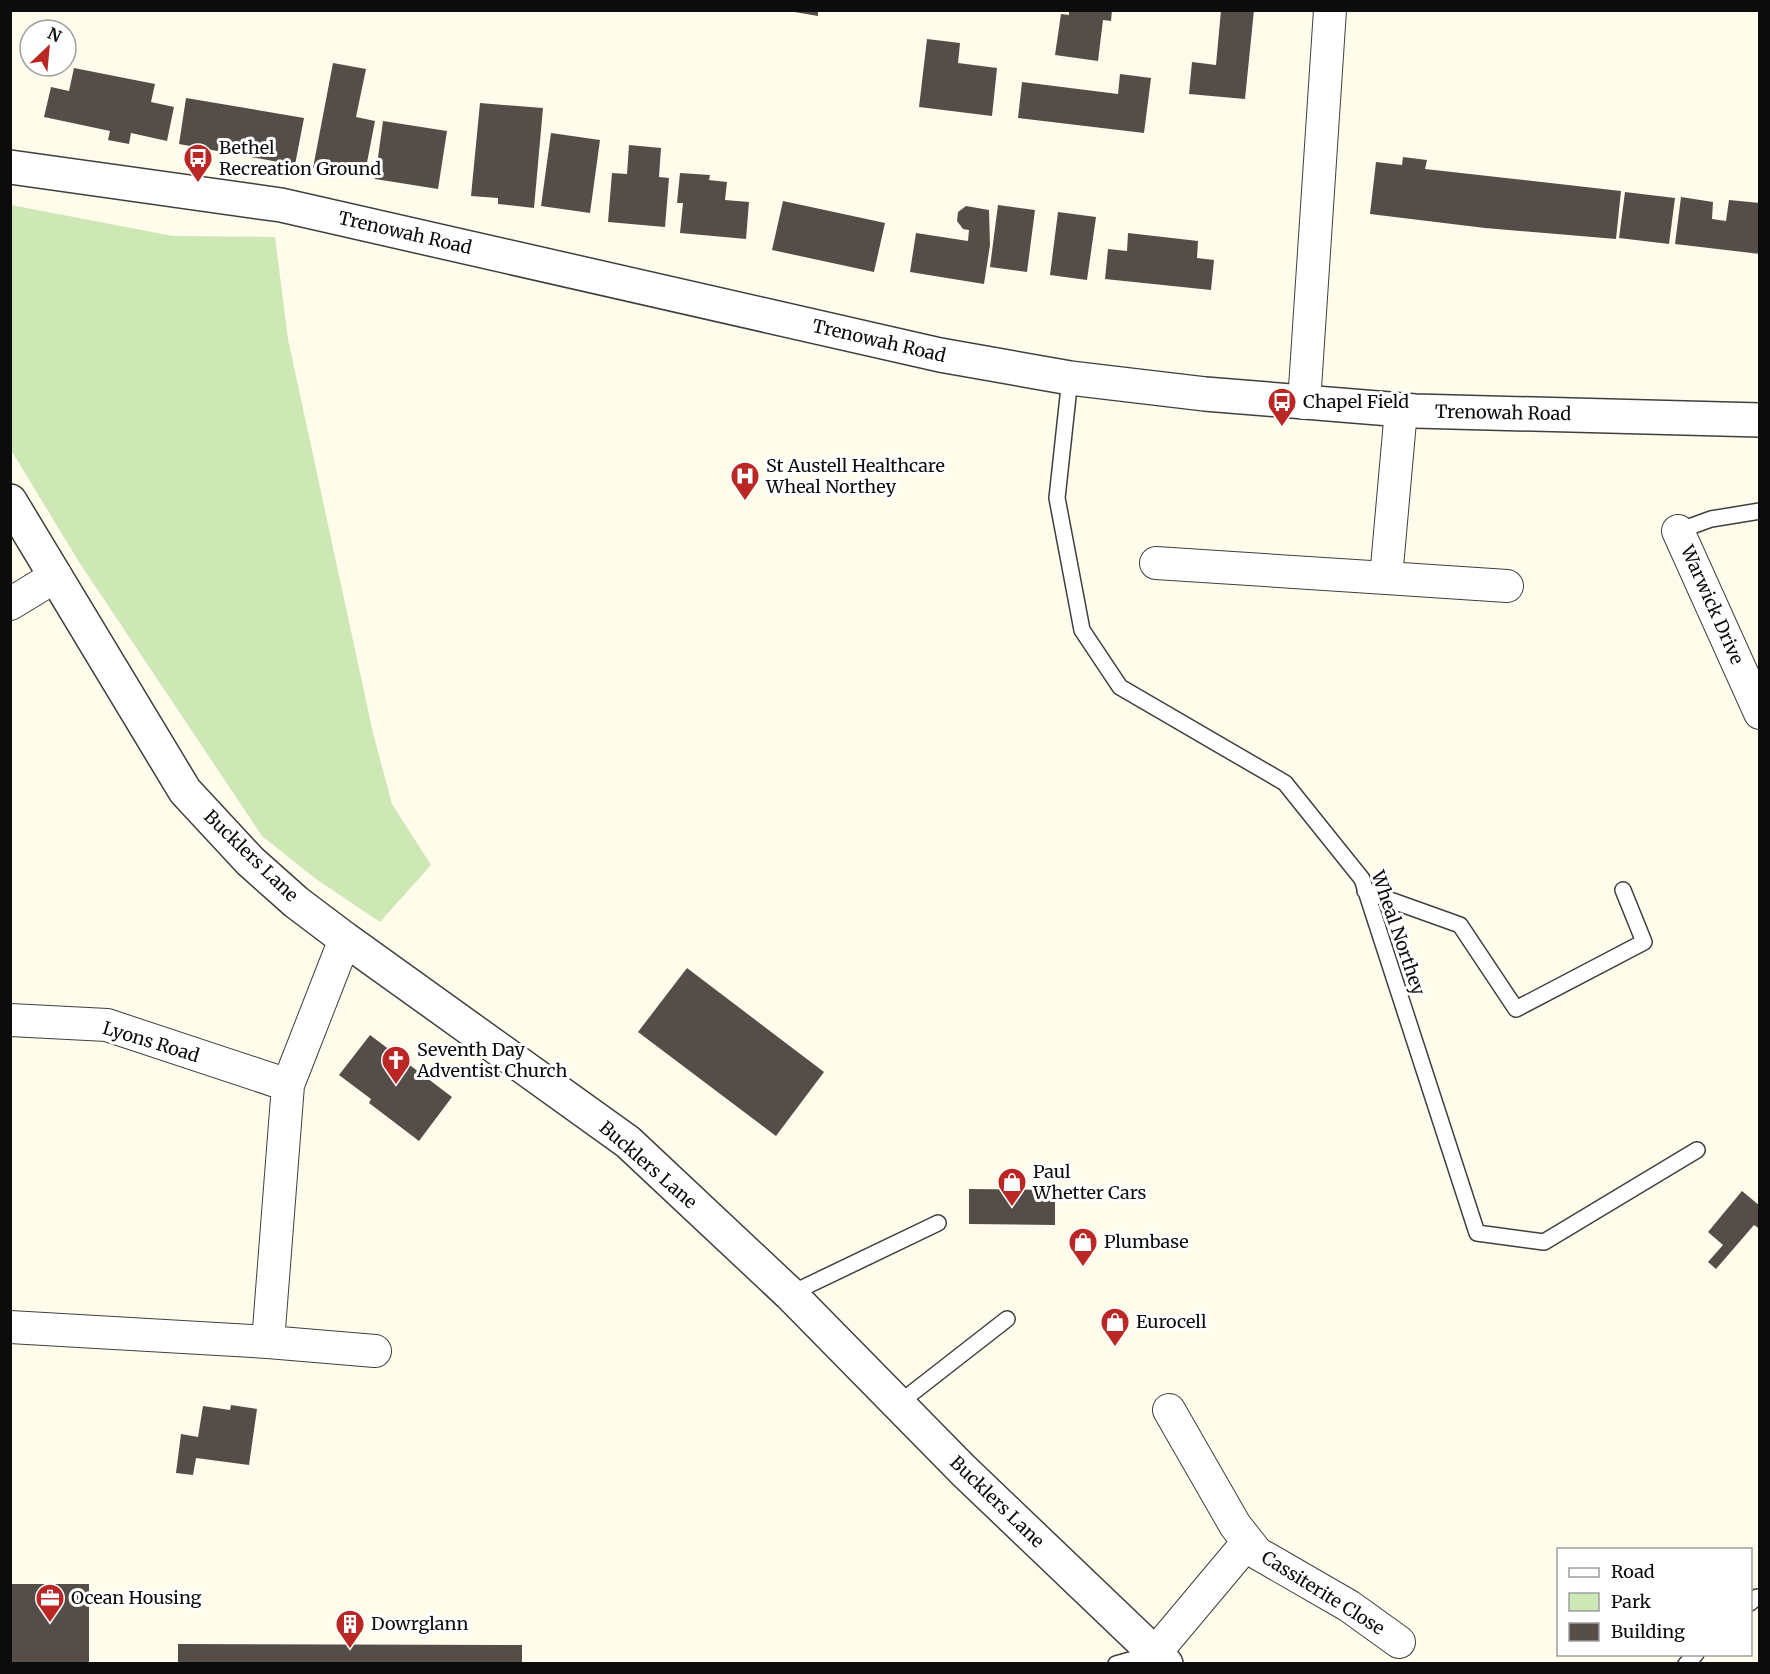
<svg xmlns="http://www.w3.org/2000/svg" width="1770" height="1674" font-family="Merriweather,serif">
	<rect width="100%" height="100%" fill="#fffceb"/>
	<path fill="#cde8b5" d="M11,205L173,236L275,237L288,339L373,733L392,804L431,865L380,922L316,879L262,836L79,562L11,450Z"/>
	<path fill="#554e48" d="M783,10H818V16Z
		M1069,10H1112L1111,21L1103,20L1098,61L1055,55L1061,14L1069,15Z
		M1221,10H1254L1245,99L1189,94L1192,62L1216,65Z
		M927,39L960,43L958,63L997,68L992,116L919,107Z
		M333,63L366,69L356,117L375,121L364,178L313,168Z
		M74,68L155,84L151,102L174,107L167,141L131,133L129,144L108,140L110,131L44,117L51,87L69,91Z
		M1120,74L1151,78L1144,133L1018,118L1022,82L1118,94Z
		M186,98L304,118L295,165L179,144Z
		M480,103L543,108L534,208L498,204V198L471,196Z
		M383,121L447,131L438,189L375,179Z
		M551,133L600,140L590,213L541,206Z
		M629,145L661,148L659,177L669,178L665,227L608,222L612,173L627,174Z
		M1403,157L1427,160L1425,169L1621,191L1616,239L1485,228L1370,214L1376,162L1402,165Z
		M680,173L710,175L709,180L727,182L725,200L749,202L746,239L680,233L683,203H677Z
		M1625,192L1675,198L1669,244L1619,238Z
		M1681,197L1713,202L1712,219L1726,221L1729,200L1760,203V254L1675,244Z
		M783,201L885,223L874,272L772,250Z
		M998,205L1035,210L1027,272L990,267Z
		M966,206L989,210L990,245L984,284L910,272L916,233L968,241L969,230L963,229L957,221L958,212Z
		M1058,212L1096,217L1087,280L1050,275Z
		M1128,233L1198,241L1197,258L1214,260L1211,290L1105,279L1108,249L1127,251Z
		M687,968L824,1072L776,1136L638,1032Z
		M370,1035L452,1097L419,1141L369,1103L371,1099L339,1075Z
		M969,1189L1055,1190V1225L969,1224Z
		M1742,1191L1760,1206V1229L1754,1225L1716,1269L1708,1262L1723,1245L1708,1232Z
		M231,1405L257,1409L249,1465L196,1458L193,1475L176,1473L181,1434L198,1437L203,1406L230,1410Z
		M10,1584H89V1664H10Z
		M178,1644L522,1645V1664H178Z"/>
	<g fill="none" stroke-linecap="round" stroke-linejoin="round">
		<g stroke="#3f3f3f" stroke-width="18">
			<path id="service" d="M1070,378L1057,498L1082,630L1120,687L1285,783L1362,879L1477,1233L1544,1242L1697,1150
				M1678,531L1711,519L1760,511
				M1365,891L1460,925L1516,1009L1644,942L1623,890
				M790,1294L938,1223
				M898,1404L1007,1319
				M1750,1603L1757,1597
				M1116,1664L1155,1653
				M1686,1664L1696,1654"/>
		</g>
		<g stroke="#3f3f3f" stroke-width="34">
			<path id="minor" d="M1304,403L1330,10
				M1678,531L1760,713
				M1156,563L1386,578L1401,410
				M1386,578L1507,586
				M10,604L56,576
				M10,1020L107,1025L288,1085
				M10,1327L268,1342L375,1351
				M268,1342L288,1085L345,939
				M1169,1410L1235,1525L1257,1553L1349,1606L1399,1642
				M1155,1653L1248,1542"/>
		</g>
		<g stroke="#3f3f3f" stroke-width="36">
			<path id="tertiary" d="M10,167L281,205L940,355L1070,378L1205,394L1415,411L1760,420
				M10,501L185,791L250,861L296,902L345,939L628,1142L790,1294L963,1470L1166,1664"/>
		</g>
		<use href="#service" stroke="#fff" stroke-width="15"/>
		<use href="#minor" stroke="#fff" stroke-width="32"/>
		<use href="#tertiary" stroke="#fff" stroke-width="33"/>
	</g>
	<defs>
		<g id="bus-pin" transform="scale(1.5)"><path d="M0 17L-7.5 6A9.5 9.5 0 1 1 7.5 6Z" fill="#bb2725" stroke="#fff"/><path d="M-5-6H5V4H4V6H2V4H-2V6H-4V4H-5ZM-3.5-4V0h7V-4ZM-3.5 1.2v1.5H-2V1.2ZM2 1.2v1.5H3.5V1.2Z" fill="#fff"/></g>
		<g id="hospital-pin" transform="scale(1.5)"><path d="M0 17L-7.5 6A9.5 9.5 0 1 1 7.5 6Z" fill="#bb2725" stroke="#fff"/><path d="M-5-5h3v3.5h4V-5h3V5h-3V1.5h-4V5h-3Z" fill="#fff"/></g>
		<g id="church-pin" transform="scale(1.5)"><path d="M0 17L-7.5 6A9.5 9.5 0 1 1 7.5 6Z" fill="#bb2725" stroke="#fff"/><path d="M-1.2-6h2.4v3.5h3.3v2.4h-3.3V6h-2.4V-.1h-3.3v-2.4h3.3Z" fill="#fff"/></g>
		<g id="shop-pin" transform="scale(1.5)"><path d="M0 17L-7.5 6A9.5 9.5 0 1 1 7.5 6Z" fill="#bb2725" stroke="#fff"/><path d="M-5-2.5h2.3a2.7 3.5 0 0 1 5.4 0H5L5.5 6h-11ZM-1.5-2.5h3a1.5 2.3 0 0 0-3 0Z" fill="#fff"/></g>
		<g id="office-pin" transform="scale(1.5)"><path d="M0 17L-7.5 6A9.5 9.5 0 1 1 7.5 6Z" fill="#bb2725" stroke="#fff"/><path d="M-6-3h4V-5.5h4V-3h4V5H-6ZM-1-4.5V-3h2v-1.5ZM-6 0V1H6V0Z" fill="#fff"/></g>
		<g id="building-pin" transform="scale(1.5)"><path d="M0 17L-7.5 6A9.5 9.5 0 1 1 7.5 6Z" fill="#bb2725" stroke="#fff"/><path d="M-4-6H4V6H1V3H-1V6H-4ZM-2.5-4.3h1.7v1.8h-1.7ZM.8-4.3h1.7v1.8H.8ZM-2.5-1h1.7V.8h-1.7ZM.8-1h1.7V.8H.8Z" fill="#fff"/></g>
	</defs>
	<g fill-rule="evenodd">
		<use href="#bus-pin" x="198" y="158"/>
		<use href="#bus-pin" x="1282" y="402"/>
		<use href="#hospital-pin" x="745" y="476"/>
		<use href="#church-pin" x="396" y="1060"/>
		<use href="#shop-pin" x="1012" y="1182"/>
		<use href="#shop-pin" x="1083" y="1242"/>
		<use href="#shop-pin" x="1115" y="1322"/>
		<use href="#office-pin" x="50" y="1598"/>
		<use href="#building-pin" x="350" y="1624"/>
	</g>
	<g text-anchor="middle" stroke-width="6" stroke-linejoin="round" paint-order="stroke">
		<g font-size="18" fill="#0c0c0c" stroke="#fff" text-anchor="start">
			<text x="219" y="154">Bethel<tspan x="219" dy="21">Recreation Ground</tspan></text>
			<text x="1303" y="408">Chapel Field</text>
			<text x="766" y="472">St Austell Healthcare<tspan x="766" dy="21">Wheal Northey</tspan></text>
			<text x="417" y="1056">Seventh Day<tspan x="417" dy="21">Adventist Church</tspan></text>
			<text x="1033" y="1178">Paul<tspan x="1033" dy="21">Whetter Cars</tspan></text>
			<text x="1104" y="1248">Plumbase</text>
			<text x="1136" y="1328">Eurocell</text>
			<text x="71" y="1604">Ocean Housing</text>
			<text x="371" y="1630">Dowrglann</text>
		</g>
		<g font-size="18" fill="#0c0c0c" stroke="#fff">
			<text transform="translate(405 233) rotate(13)" y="6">Trenowah Road</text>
			<text transform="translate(879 341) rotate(13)" y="6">Trenowah Road</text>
			<text transform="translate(1503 413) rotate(1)" y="6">Trenowah Road</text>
			<text transform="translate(1712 605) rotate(66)" y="6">Warwick Drive</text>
			<text transform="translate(251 856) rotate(44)" y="6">Bucklers Lane</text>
			<text transform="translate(1398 933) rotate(71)" y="6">Wheal Northey</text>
			<text transform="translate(151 1042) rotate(17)" y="6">Lyons Road</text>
			<text transform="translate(648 1165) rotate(41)" y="6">Bucklers Lane</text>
			<text transform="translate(997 1502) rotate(44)" y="6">Bucklers Lane</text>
			<text transform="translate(1323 1593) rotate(32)" y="6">Cassiterite Close</text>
		</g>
	</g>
	<rect width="1770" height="1674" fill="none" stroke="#0c0c0c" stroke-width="24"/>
	<rect x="1557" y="1548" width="195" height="108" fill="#ffffff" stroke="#9e9e9e" stroke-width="1.5"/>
	<rect x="1569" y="1568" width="30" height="9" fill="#ffffff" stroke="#9e9e9e" stroke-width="1.5"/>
	<text x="1611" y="1578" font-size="18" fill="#0c0c0c">Road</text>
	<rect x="1569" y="1593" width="30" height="18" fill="#cde8b5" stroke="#9e9e9e" stroke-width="1.5"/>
	<text x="1611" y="1608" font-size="18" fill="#0c0c0c">Park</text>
	<rect x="1569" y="1623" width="30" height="18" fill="#554e48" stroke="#9e9e9e" stroke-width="1.5"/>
	<text x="1611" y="1638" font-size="18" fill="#0c0c0c">Building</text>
	<g transform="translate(48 48) rotate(26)"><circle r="28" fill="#ffffff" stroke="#9e9e9e" stroke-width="1.5"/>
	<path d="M0-4.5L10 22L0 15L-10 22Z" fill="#bb2725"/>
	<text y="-9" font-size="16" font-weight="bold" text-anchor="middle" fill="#0c0c0c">N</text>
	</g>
</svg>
